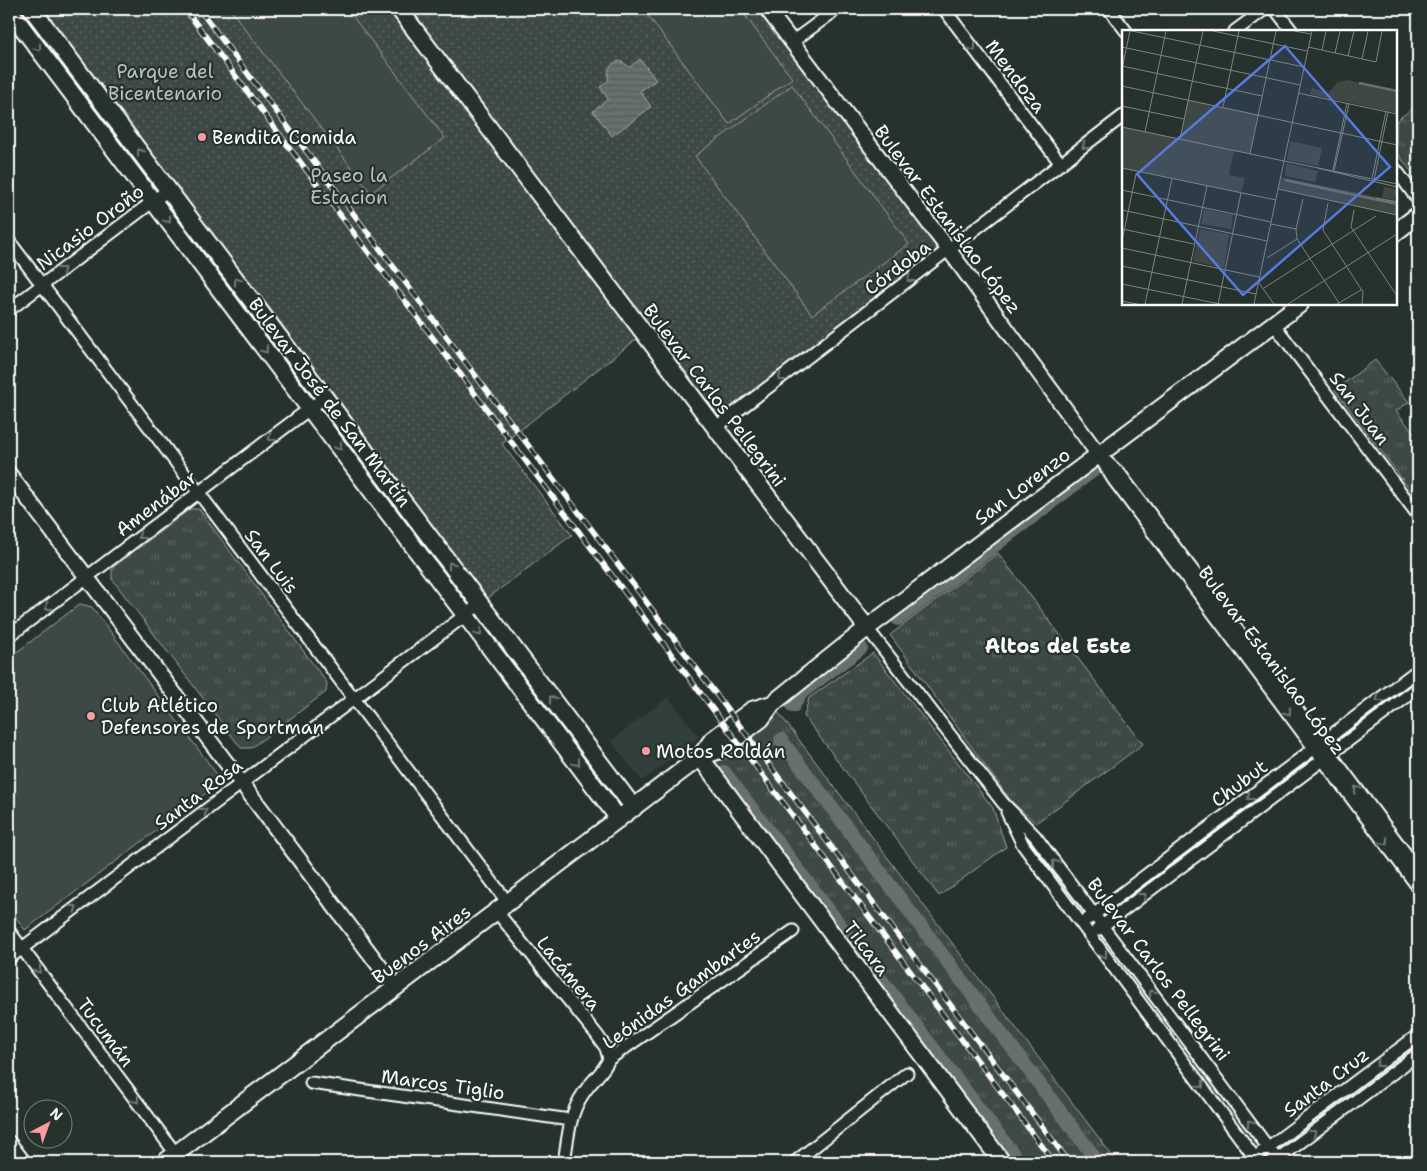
<svg xmlns="http://www.w3.org/2000/svg" width="1427" height="1171" font-family="'Shantell Sans',sans-serif">
	<defs>
		<pattern id="grass-tufts" width="24" height="20" patternUnits="userSpaceOnUse" patternTransform="scale(1.25)"><rect width="24" height="20" fill="#3e4944"/><path d="M3 7l-1-3M5 7V3M7 7l1-3M15 17l-1-3M17 17v-4M19 17l1-3" fill="none" stroke="#5b6460"/></pattern>
		<pattern id="park-dots" width="8" height="8" patternUnits="userSpaceOnUse" patternTransform="scale(1.25)"><rect width="8" height="8" fill="#3e4944"/><path d="M2 2h.1M6 6h.1" fill="none" stroke="#5b6460" stroke-width="1.8" stroke-linecap="round"/></pattern>
		<pattern id="water-rules" width="6" height="5" patternUnits="userSpaceOnUse" patternTransform="scale(1.25)"><rect width="6" height="5" fill="#67706c"/><path d="M0 2.5h6" fill="none" stroke="#575a59"/></pattern>
	</defs>
	<rect width="100%" height="100%" fill="#26332d"/>
	<filter id="ink" filterUnits="userSpaceOnUse"><feTurbulence type="fractalNoise" baseFrequency=".02" numOctaves="2"/><feDisplacementMap in="SourceGraphic" scale="10" xChannelSelector="R" yChannelSelector="G"/><feConvolveMatrix kernelMatrix="1 2 1 2 8 2 1 2 1" color-interpolation-filters="sRGB"/></filter>
	<g filter="url(#ink)">
		<path fill="#333f3a" d="M668,697L699,737L642,781L611,741Z"/>
		<path fill="url(#grass-tufts)" stroke="#9ea4a2" d="M17,9H22L148,175L144,177Z
			M1418,104V181L1396,151V121Z
			M176,212L304,382L300,384L172,214Z
			M1375,360L1409,402L1396,411L1418,438V500L1335,390Z
			M333,421L462,592L459,594L330,423Z
			M190,509H199L327,683L326,692L251,748H241L112,579V568Z
			M998,553L1143,744L1036,823L1011,801L890,635Z
			M489,627L598,772L595,774L486,629Z
			M873,653L993,808L1006,847L939,896L804,716L809,698Z
			M772,704L1117,1162H1002L700,757Z"/>
		<path fill="url(#park-dots)" stroke="#9ea4a2" d="M32,9H767L949,250L715,428L643,334L502,444L572,535L480,604Z"/>
		<path fill="#3e4944" stroke="#9ea4a2" d="M230,9H347L445,138L371,193Z
			M643,9H740L792,78L729,124Z
			M792,85L909,244L812,315L695,156Z
			M80,604L92,607L216,773L210,790L25,930L9,908V658Z"/>
		<path fill="url(#water-rules)" stroke="#a4a9a7" d="M640,59L656,80L640,91L651,107L612,136L593,111L608,99L600,87L609,80C606,70 610,63 620,61L630,67Z"/>
		<g fill="none" stroke-linecap="round" stroke-linejoin="round">
			<path stroke="#67706c" stroke-width="14" d="M898,619L1095,469
				M793,706L801,693L861,648
				M781,740L1098,1162
				M724,772L1019,1162"/>
			<g stroke="#fff" stroke-width="15">
				<path id="minor" d="M944,9L1061,164
					M1109,9L1126,31
					M1275,9L1292,31
					M1235,31L1265,9
					M792,42L837,9
					M1396,170L1418,200
					M9,241L508,903
					M9,310L168,190
					M1273,323L1418,515
					M715,428L1123,116
					M1098,454L1113,479L1418,887
					M1107,462L1120,474L1418,870
					M867,628L1003,803L1035,836L1279,1162
					M9,636L325,397
					M1007,812L1023,845L1258,1162
					M497,912L597,1035L606,1048L609,1059
					M1088,919L1418,670
					M1097,930L1418,688
					M9,931L176,1154
					M9,958L480,604
					M311,1083L570,1120
					M9,1141L25,1162
					M1262,1152L1418,1035
					M564,1162C568,1139 569,1114 583,1094C591,1081 603,1073 609,1059L793,931
					M795,1162L907,1073
					M1274,1162L1418,1054"/>
			</g>
			<g stroke="#fff" stroke-width="18">
				<path id="tertiary" d="M767,9L949,250L1098,454
					M9,474L396,988"/>
			</g>
			<g stroke="#fff" stroke-width="20">
				<path id="secondary" d="M32,9L634,808
					M399,9L867,628
					M9,10L619,819
					M1396,232L1418,215
					M700,757L1002,1162
					M700,757L712,740L752,710L772,704
					M165,1162L700,757L720,750L761,719L772,704L867,628L1300,304"/>
			</g>
			<use href="#minor" stroke="#26332d" stroke-width="11"/>
			<use href="#tertiary" stroke="#26332d" stroke-width="14"/>
			<use href="#secondary" stroke="#26332d" stroke-width="16"/>
			<g stroke="#fff" stroke-width="5.5">
				<path id="rail" d="M185,9L1054,1162
					M199,9L1069,1162"/>
			</g>
			<use href="#rail" stroke="#26332d" stroke-width="4" stroke-dasharray="11" stroke-linecap="butt"/>
		</g>
		<defs><path id="oneway-chevron" d="M-2-3.5L2.5 0L-2 3.5" fill="none" stroke-width="1.6" stroke-linecap="round" stroke-linejoin="round" transform="scale(1.25)"/></defs>
		<g stroke="#727a76">
			<use href="#oneway-chevron" transform="translate(38 48) rotate(53)"/>
			<use href="#oneway-chevron" transform="translate(973 48) rotate(53)"/>
			<use href="#oneway-chevron" transform="translate(1085 146) rotate(143)"/>
			<use href="#oneway-chevron" transform="translate(140 152) rotate(-127)"/>
			<use href="#oneway-chevron" transform="translate(168 220) rotate(53)"/>
			<use href="#oneway-chevron" transform="translate(62 270) rotate(-37)"/>
			<use href="#oneway-chevron" transform="translate(910 279) rotate(143)"/>
			<use href="#oneway-chevron" transform="translate(237 281) rotate(-127)"/>
			<use href="#oneway-chevron" transform="translate(265 350) rotate(53)"/>
			<use href="#oneway-chevron" transform="translate(781 378) rotate(143)"/>
			<use href="#oneway-chevron" transform="translate(271 438) rotate(143)"/>
			<use href="#oneway-chevron" transform="translate(339 447) rotate(53)"/>
			<use href="#oneway-chevron" transform="translate(141 536) rotate(143)"/>
			<use href="#oneway-chevron" transform="translate(451 565) rotate(-127)"/>
			<use href="#oneway-chevron" transform="translate(48 607) rotate(143)"/>
			<use href="#oneway-chevron" transform="translate(479 633) rotate(53)"/>
			<use href="#oneway-chevron" transform="translate(552 699) rotate(-127)"/>
			<use href="#oneway-chevron" transform="translate(1379 699) rotate(143)"/>
			<use href="#oneway-chevron" transform="translate(1288 712) rotate(53)"/>
			<use href="#oneway-chevron" transform="translate(577 763) rotate(53)"/>
			<use href="#oneway-chevron" transform="translate(1357 789) rotate(-127)"/>
			<use href="#oneway-chevron" transform="translate(1250 797) rotate(143)"/>
			<use href="#oneway-chevron" transform="translate(204 811) rotate(-37)"/>
			<use href="#oneway-chevron" transform="translate(1385 842) rotate(53)"/>
			<use href="#oneway-chevron" transform="translate(1055 863) rotate(-127)"/>
			<use href="#oneway-chevron" transform="translate(1143 896) rotate(-37)"/>
			<use href="#oneway-chevron" transform="translate(74 908) rotate(-37)"/>
			<use href="#oneway-chevron" transform="translate(1104 955) rotate(53)"/>
			<use href="#oneway-chevron" transform="translate(38 970) rotate(53)"/>
			<use href="#oneway-chevron" transform="translate(1152 993) rotate(-127)"/>
			<use href="#oneway-chevron" transform="translate(1379 1064) rotate(143)"/>
			<use href="#oneway-chevron" transform="translate(1201 1085) rotate(53)"/>
			<use href="#oneway-chevron" transform="translate(136 1100) rotate(53)"/>
			<use href="#oneway-chevron" transform="translate(1250 1123) rotate(-127)"/>
			<use href="#oneway-chevron" transform="translate(1313 1133) rotate(-37)"/>
		</g>
	</g>
	<g fill="#ff9aa2" stroke="#26332d" stroke-width="2">
		<circle cx="202" cy="137" r="5"/>
		<circle cx="91" cy="716" r="5"/>
		<circle cx="646" cy="751" r="5"/>
	</g>
	<g text-anchor="middle" stroke-width="4.5" stroke-linejoin="round" paint-order="stroke">
		<g font-size="19" fill="#bbbfbe" stroke="#26332d">
			<text x="165" y="78">Parque del<tspan x="165" dy="22">Bicentenario</tspan></text>
			<text x="349" y="182">Paseo la<tspan x="349" dy="22">Estacion</tspan></text>
		</g>
		<g font-size="19" fill="#fff" stroke="#26332d">
			<text transform="translate(1016 76) rotate(53)" y="7">Mendoza</text>
			<text transform="translate(948 219) rotate(53)" y="7">Bulevar Estanislao López</text>
			<text transform="translate(90 227) rotate(-37)" y="7">Nicasio Oroño</text>
			<text transform="translate(897 267) rotate(-37)" y="7">Córdoba</text>
			<text transform="translate(715 395) rotate(53)" y="7">Bulevar Carlos Pellegrini</text>
			<text transform="translate(330 402) rotate(53)" y="7">Bulevar José de San Martín</text>
			<text transform="translate(1360 408) rotate(53)" y="7">San Juan</text>
			<text transform="translate(1022 486) rotate(-37)" y="7">San Lorenzo</text>
			<text transform="translate(156 503) rotate(-37)" y="7">Amenábar</text>
			<text transform="translate(272 561) rotate(53)" y="7">San Luis</text>
			<text transform="translate(1272 660) rotate(53)" y="7">Bulevar Estanislao López</text>
			<text transform="translate(1239 783) rotate(-37)" y="7">Chubut</text>
			<text transform="translate(198 794) rotate(-37)" y="7">Santa Rosa</text>
			<text transform="translate(421 944) rotate(-37)" y="7">Buenos Aires</text>
			<text transform="translate(867 948) rotate(53)" y="7">Tilcara</text>
			<text transform="translate(1159 969) rotate(53)" y="7">Bulevar Carlos Pellegrini</text>
			<text transform="translate(569 973) rotate(51)" y="7">Lacámera</text>
			<text transform="translate(681 989) rotate(-36)" y="7">Leónidas Gambartes</text>
			<text transform="translate(106 1032) rotate(53)" y="7">Tucumán</text>
			<text transform="translate(1326 1082) rotate(-37)" y="7">Santa Cruz</text>
			<text transform="translate(443 1084) rotate(8)" y="7">Marcos Tiglio</text>
		</g>
		<g font-size="19" fill="#fff" stroke="#26332d" text-anchor="start">
			<text x="212" y="144">Bendita Comida</text>
			<text x="101" y="712">Club Atlético<tspan x="101" dy="22">Defensores de Sportman</tspan></text>
			<text x="656" y="758">Motos Roldán</text>
		</g>
		<g font-size="20" font-weight="bold" fill="#fff" stroke="#26332d">
			<text x="1058" y="653">Altos del Este</text>
		</g>
	</g>
	<g transform="translate(1122 30)">
		<rect width="275" height="275" fill="#26332d"/>
		<path d="M226,50L275,62V83L188,64L190,58L206,63L216,52ZM168,111L200,118L196,136L165,130ZM164,133L196,141L193,152L163,146ZM158,147L275,171V185L156,159ZM82,179L111,185L109,199L79,194Z" fill="#3e4944"/>
		<path d="M66,70L136,84L128,124L112,121L107,145L123,148L119,163L0,138V97L58,109Z" fill="#3e4944"/>
		<path d="M82,76L104,81L102,91L80,86ZM105,82L131,87L128,104L101,98ZM26,108L74,118L71,131L23,121ZM262,157L275,159L272,170L260,168ZM78,199L107,204L102,238L71,231Z" fill="#3e4944"/>
		<path fill="none" stroke="#67706c" stroke-width="2.5" d="M237,53L275,61M163,150L275,174"/>
		<path fill="none" stroke="#7d8581" stroke-width="1" d="M10,1L182,37M91,1L185,21M172,1L189,4M0,17L178,55M186,17L254,32L260,1M200,20L204,1M213,23L218,1M226,26L232,1M240,29L246,1M0,36L140,66M0,39L8,1M0,56L275,115M176,63L275,84M0,76L62,89M101,77L117,1M0,97L162,131M23,102L44,1M58,109L81,1M128,124L154,1M162,131L275,154M0,138L154,170M195,138L275,157M211,140L225,73M212,141L227,74M250,148L264,81M252,150L266,82M156,159L190,1M156,159L275,185M0,160L149,192M254,168L275,172M181,169L174,199L175,209L217,273M206,173L201,200L241,262L240,274M0,180L145,211M232,180L229,197L275,266M149,194L174,199M0,199L72,214M0,211L14,144M0,218L137,247M145,228L175,209M0,236L134,264M137,253L152,274M0,254L98,274M142,258L254,186M0,271L15,274M23,274L50,149M60,274L85,156M96,274L119,163M132,274L156,159M166,274L275,204M215,274L239,260"/>
		<path fill="#567ae2" fill-opacity="0.15" stroke="#567ae2" stroke-width="2.5" d="M163,16L268,137L121,265L15,144Z"/>
		<rect width="275" height="275" fill="none" stroke="#fff" stroke-width="2.5"/>
	</g>
	<rect width="1427" height="1171" fill="none" stroke="#26332d" stroke-width="30"/>
	<rect x="15" y="15" width="1397" height="1141" fill="none" stroke="#fff" stroke-width="2" filter="url(#ink)"/>
	<g transform="translate(48 1124) rotate(41)"><circle r="24" fill="#26332d" stroke="#7d8581"/>
	<path d="M0-4L9 19L0 12L-9 19Z" fill="#ff9aa2"/>
	<text y="-8" font-size="14" font-weight="bold" text-anchor="middle" fill="#ffffff">N</text>
	</g>
</svg>
